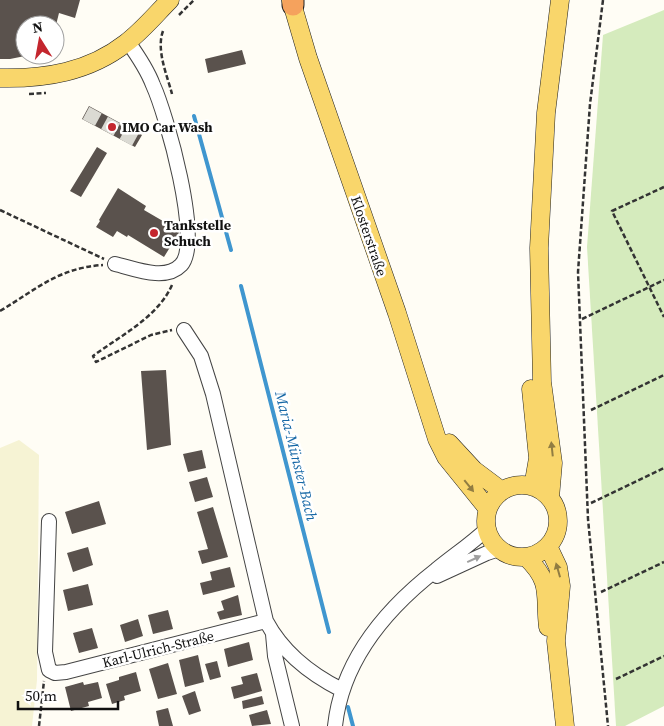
<svg xmlns="http://www.w3.org/2000/svg" width="664" height="726" font-family="'Source Serif 4',serif">
	<rect width="100%" height="100%" fill="#fffdf5"/>
	<path fill="#f6f3d4" d="M19,440L39,455L37,680L32,726H0V448Z"/>
	<path fill="#d5ebbd" d="M664,10V706L625,726H616L587,247L603,35Z"/>
	<g fill="none" stroke-linecap="round" stroke-linejoin="round">
		<path stroke="#3f96cf" stroke-width="4" d="M194,116L231,250
			M241,286L329,632
			M348,707L353,726"/>
	</g>
	<path fill="#5a524d" d="M0,0H80L75,18L59,13L56,25H25V56L10,59H0Z
		M242,50L246,64L208,73L205,59Z
		M89,106L142,135L135,147L82,119Z
		M97,147L107,153L81,197L70,191Z
		M118,188L146,206L144,210L180,231L164,257L128,235L127,237L117,231L113,237L96,227L100,221L99,220Z
		M166,370L171,445L147,450L141,371Z
		M202,450L206,468L188,472L183,454Z
		M207,477L213,497L195,502L189,482Z
		M99,501L106,524L72,534L65,512Z
		M213,507L228,557L202,564L198,551L208,549L197,512Z
		M88,547L93,565L73,572L67,553Z
		M230,567L235,587L203,595L200,583L212,580L210,572Z
		M88,584L93,605L68,611L63,590Z
		M238,595L242,615L220,620L217,612L224,610L221,601Z
		M168,610L173,629L153,634L148,615Z
		M138,619L143,636L125,642L120,625Z
		M92,628L98,648L79,653L73,633Z
		M249,642L253,660L228,667L224,649Z
		M198,655L204,682L185,687L179,660Z
		M217,661L221,677L210,680L205,664Z
		M168,663L177,694L158,699L149,669Z
		M136,672L141,691L124,696L125,700L112,704L106,684L119,680V677Z
		M257,673L262,691L234,699L231,687L243,684L241,677Z
		M83,682L84,685L98,682L102,698L88,702L89,706L71,711L65,687Z
		M195,691L201,711L189,715L182,696Z
		M262,696L264,704L243,709L242,701Z
		M168,708L173,726H159L156,711Z
		M267,710L271,724L252,726L249,715Z"/>
	<g fill="none" stroke-linecap="round" stroke-linejoin="round">
		<path stroke="#dbdad3" stroke-width="14" stroke-dasharray="14 7" stroke-linecap="butt" d="M86,113L138,141"/>
		<g stroke="#444" stroke-width="16">
			<path id="minor" d="M115,264C133,268 165,282 181,265C203,243 166,113 153,85C147,69 138,56 128,42
				M184,330L201,356L213,394L266,621C283,653 310,674 342,690
				M49,521L45,652L49,670L55,673L66,672L266,621
				M437,576L487,553L499,549
				M273,634L275,656L292,726
				M335,726C342,660 386,609 436,570C453,556 471,544 487,529"/>
		</g>
		<g stroke="#222" stroke-width="19">
			<path id="major" d="M291,0L308,58L397,313L437,439L446,457L488,509
				M0,78C45,79 89,72 126,43C142,31 156,14 170,0
				M531,389L538,458L533,487
				M449,443L474,470L502,491
				M486 521a36 36 0 1 1 72 0a36 36 0 1 1-72 0Z
				M550,498L553,463L542,382L539,248L546,113L560,0
				M548,546L558,567L561,586L556,641L565,726
				M526,557C553,583 544,595 548,627"/>
		</g>
		<g stroke="#222" stroke-width="23">
			<path id="highway" d="M293,0V5"/>
		</g>
		<path stroke="#333" stroke-width="2.5" stroke-dasharray="5 2.5" stroke-linecap="butt" d="M603,0L590,104L578,272L588,519L608,726
			M179,15L194,0
			M163,31C156,50 167,75 172,94
			M29,94L46,93
			M664,187L612,211L664,317
			M0,210L104,259
			M172,285C158,317 120,336 93,356L96,362L151,335L172,330
			M0,311C37,289 58,268 103,265
			M582,319L664,280
			M591,410L664,375
			M591,503L664,468
			M601,592L664,562
			M616,679L664,656
			M39,726L44,681"/>
		<use href="#minor" stroke="#fff" stroke-width="14"/>
		<use href="#major" stroke="#f9d66b" stroke-width="18"/>
		<use href="#highway" stroke="#f5a25d" stroke-width="21"/>
	</g>
	<defs><path id="oneway-solid" d="M-6-.8H1V-3.2L6.5 0L1 3.2V.8H-6Z" transform="scale(1.25)"/></defs>
	<g fill="#917d42">
		<use href="#oneway-solid" transform="translate(552 449) rotate(-96)"/>
		<use href="#oneway-solid" transform="translate(469 486) rotate(51)"/>
		<use href="#oneway-solid" transform="translate(558 570) rotate(-106)"/>
	</g>
	<use fill="#a0a0a0" href="#oneway-solid" transform="translate(474 559) rotate(-25)"/>
	<g fill="#c4262e" stroke="#fff" stroke-width="2">
		<circle cx="112" cy="127" r="5"/>
		<circle cx="154" cy="233" r="5"/>
	</g>
	<g text-anchor="middle" stroke-width="5" stroke-linejoin="round" paint-order="stroke">
		<g font-size="14" font-weight="bold" fill="#111" stroke="#fff" text-anchor="start">
			<text x="122" y="132">IMO Car Wash</text>
			<text x="164" y="230">Tankstelle<tspan x="164" dy="16">Schuch</tspan></text>
		</g>
		<g font-size="14" fill="#111" stroke="#fff">
			<text transform="translate(369 236) rotate(71)" y="5">Klosterstraße</text>
			<text transform="translate(158 649) rotate(-14)" y="5">Karl-Ulrich-Straße</text>
		</g>
		<g font-size="15" font-style="italic" fill="#1768a6" stroke="#fff">
			<text transform="translate(296 456) rotate(76)" y="5">Maria-Münster-Bach</text>
		</g>
	</g>
	<g transform="translate(40 40) rotate(349)"><circle r="24" fill="#ffffff" stroke="#a0a0a0"/>
	<path d="M0-4L9 19L0 12L-9 19Z" fill="#c4262e"/>
	<text y="-8" font-size="14" font-weight="bold" text-anchor="middle" fill="#111111">N</text>
	</g>
	<path d="M18 701v8h100v-8" fill="none" stroke="#111111" stroke-width="2.5"/>
	<text x="25" y="701" font-size="15" fill="#111111" stroke="#ffffff" stroke-width="4" paint-order="stroke">50 m</text>
</svg>
